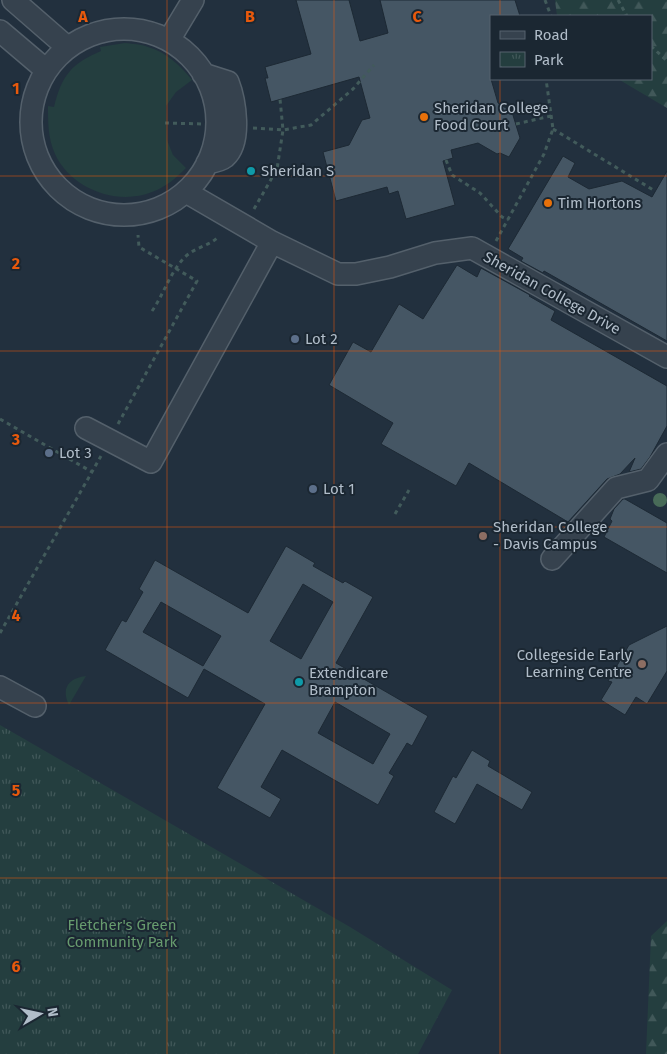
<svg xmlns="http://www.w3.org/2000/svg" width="667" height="1054" font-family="'Fira Sans',sans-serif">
	<defs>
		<pattern id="forest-firs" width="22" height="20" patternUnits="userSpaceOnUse" patternTransform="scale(1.25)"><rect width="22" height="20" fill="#243e3f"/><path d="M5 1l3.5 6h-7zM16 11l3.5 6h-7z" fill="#415859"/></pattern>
		<pattern id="park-tufts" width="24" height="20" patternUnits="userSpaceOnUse" patternTransform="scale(1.25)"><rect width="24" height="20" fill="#243e3f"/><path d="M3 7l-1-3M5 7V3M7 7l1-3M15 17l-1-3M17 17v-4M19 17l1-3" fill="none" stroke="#415859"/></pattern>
	</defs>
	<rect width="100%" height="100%" fill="#22303e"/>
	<path fill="#243e3f" d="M125,43C133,44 141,44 148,47C166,52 181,66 192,80L176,92L166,106L167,140L173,155L186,168C176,178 166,187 152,192C117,206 71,189 55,154C48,138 48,123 48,106L54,107C62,75 71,64 101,51L100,47Z
		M86,676L69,705C61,689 68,678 86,676Z"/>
	<path fill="url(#forest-firs)" d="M555,0H667V108L618,79H651V16H557Z
		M667,921V1054H646L651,936Z"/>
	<path fill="url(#park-tufts)" d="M0,725L350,927L452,990L418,1054H0Z"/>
	<path fill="#455664" stroke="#1d2934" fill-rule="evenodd" d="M296,0H349L360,41L388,33L380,0H515L520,16H491V79L498,103L512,112L520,138L509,157L500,153L497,154L478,143L451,150L453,158L443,161L455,205L406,219L398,191L389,194L387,187L336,201L323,152L349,145L362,120L370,118L359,77L271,102L265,78H268L265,67L311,54Z
		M563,156L575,163L568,177L589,189L622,181L652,197L667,171V341L544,271L543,273L521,261L523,258L508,249Z
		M457,265L477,277L481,268L530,295L529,296L555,311L551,320L667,386V426L650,457L641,469L629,472L635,458L620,474L607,479L568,522L469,463L456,486L381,444L393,423L329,385L353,342L371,352L399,304L423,319Z
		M623,499H625L667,523V573L604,537L612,521L610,519L614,509Z
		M286,546L315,563L313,566L343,583L345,581L373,597L336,663L428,716L412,746L407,743L389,773L394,776L378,805L282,750L261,787L281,799L270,818L217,788L265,704L204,669L188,698L105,650L122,620L126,622L143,592L139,589L155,560L248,613ZM303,584L333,602L301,659L270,641ZM161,602L221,636L203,666L143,632ZM335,702L390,734L373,764L318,733Z
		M667,626V671L647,704L636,697L625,715L601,700L612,682L608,681L629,645Z
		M472,750L490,761L488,766L532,792L522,810L477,784L455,824L434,812L453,776L456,778Z"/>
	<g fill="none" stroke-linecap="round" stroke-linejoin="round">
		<g stroke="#54606b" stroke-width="24">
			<path id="minor" d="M13,0L67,47
				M31 122a93 93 0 1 1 186 0a93 93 0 1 1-186 0Z
				M0,31L46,70
				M169,40L193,0
				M203,74L228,82C235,100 242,142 225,157C220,161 213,162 207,163
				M186,192L272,242L338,274H356L390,267L435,253L472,248L667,357
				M86,428L151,462L272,242
				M552,559L616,488L648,480L667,454
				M0,687L35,706"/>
		</g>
		<path stroke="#425b5b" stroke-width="3" stroke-dasharray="4 4" stroke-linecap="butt" d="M545,0L551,16
			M618,0L627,16
			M651,46L667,61
			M165,123L204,124
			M516,124L551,116
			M253,128L283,130L311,125L353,89L374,65
			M553,129L655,191
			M446,160L452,175L480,193L502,217L508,220
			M254,209L277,169L283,130L280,99
			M496,241L544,154L553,129L546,79
			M152,311C164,294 170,272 185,257C195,247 210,246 219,236
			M0,419L92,472
			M118,424L197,281L139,247L138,235
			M395,514L409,490
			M0,633L101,456"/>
		<use href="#minor" stroke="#36424e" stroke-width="21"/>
	</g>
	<circle fill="#486b58" cx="660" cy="500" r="7"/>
	<path fill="none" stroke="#e8590c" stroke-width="1" stroke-opacity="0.55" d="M167,0V1054M334,0V1054M500,0V16M500,79V1054M0,176H667M0,351H667M0,527H667M0,703H667M0,878H667"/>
	<g fill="#e8710a" stroke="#1b2732" stroke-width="2">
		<circle cx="424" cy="117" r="5"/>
		<circle cx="548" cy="203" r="5"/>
	</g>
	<g fill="#0f9aa8" stroke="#1b2732" stroke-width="2">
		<circle cx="251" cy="171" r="5"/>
		<circle cx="299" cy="682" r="5"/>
	</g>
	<g fill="#5c6f8a" stroke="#1b2732" stroke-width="2">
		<circle cx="295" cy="339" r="5"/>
		<circle cx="49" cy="453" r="5"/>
		<circle cx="313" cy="489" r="5"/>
	</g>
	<g fill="#8d6e63" stroke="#1b2732" stroke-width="2">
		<circle cx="483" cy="536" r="5"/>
		<circle cx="642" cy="664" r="5"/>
	</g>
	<g text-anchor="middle" stroke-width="4" stroke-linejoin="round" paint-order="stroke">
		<g font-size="15" fill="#b1bdc9" stroke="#1b2732" text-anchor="start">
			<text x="434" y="113">Sheridan College<tspan x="434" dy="17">Food Court</tspan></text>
			<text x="261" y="176">Sheridan S</text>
			<text x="558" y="208">Tim Hortons</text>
			<text x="305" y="344">Lot 2</text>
			<text x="59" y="458">Lot 3</text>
			<text x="323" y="494">Lot 1</text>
			<text x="493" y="532">Sheridan College<tspan x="493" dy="17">- Davis Campus</tspan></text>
			<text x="632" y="660" text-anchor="end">Collegeside Early<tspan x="632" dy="17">Learning Centre</tspan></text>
			<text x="309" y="678">Extendicare<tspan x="309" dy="17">Brampton</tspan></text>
		</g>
		<g font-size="15" fill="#b1bdc9" stroke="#1b2732">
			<text transform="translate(552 293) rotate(29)" y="5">Sheridan College Drive</text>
		</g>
		<g font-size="15" fill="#679b6e" stroke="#1b2732">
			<text x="122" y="930">Fletcher's Green<tspan x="122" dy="17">Community Park</tspan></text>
		</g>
	</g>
	<g font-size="16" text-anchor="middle" font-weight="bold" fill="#e8590c" stroke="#1b2732" stroke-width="4" stroke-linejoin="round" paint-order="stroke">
		<text x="83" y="22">A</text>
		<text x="250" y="22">B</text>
		<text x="417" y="22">C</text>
		<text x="16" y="94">1</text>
		<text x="16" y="269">2</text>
		<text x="16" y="445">3</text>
		<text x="16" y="621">4</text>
		<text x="16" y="796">5</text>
		<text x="16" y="972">6</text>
	</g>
	<rect x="490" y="15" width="162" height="65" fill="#1b2732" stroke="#57636e"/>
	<rect x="500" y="31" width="25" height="8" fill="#36424e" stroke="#57636e"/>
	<text x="534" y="40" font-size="15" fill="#b1bdc9">Road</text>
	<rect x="500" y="52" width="25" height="15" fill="url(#park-tufts)" stroke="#57636e"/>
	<text x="534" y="65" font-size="15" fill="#b1bdc9">Park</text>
	<g transform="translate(40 1014) rotate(81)" stroke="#1b2732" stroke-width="4" paint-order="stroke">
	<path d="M0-4L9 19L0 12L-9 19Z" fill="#b1bdc9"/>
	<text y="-8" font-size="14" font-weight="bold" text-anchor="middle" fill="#b1bdc9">N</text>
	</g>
</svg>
